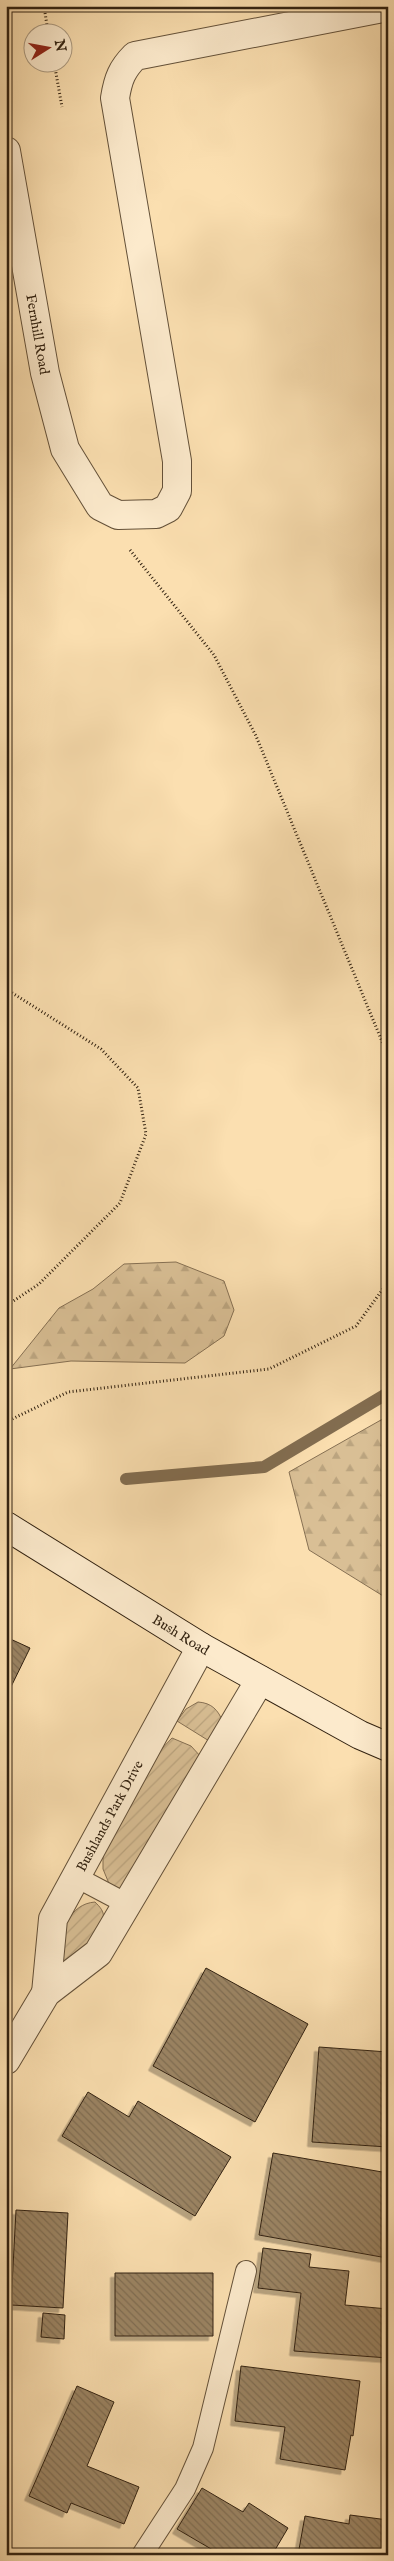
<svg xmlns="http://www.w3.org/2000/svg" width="394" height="2561" font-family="'IM FELL English',serif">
	<defs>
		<pattern id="forest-firs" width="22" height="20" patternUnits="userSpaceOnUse" patternTransform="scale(1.25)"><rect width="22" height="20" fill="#d9bf95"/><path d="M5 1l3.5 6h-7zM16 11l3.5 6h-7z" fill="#bba47f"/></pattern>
		<pattern id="garden-furrows" width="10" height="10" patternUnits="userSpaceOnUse" patternTransform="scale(1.25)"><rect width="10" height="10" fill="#d9bf95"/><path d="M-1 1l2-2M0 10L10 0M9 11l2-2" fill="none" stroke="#bba47f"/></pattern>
		<pattern id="building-back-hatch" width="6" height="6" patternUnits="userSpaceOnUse" patternTransform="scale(1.25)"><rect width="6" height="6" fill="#9b8464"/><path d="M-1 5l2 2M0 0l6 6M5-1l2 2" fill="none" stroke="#7f6c51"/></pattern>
		<filter id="shadow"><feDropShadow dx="-4.5" dy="4.5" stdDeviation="0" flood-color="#0004"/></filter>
	</defs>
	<rect width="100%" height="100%" fill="#fbdfb0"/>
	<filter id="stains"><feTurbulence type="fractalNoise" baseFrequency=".004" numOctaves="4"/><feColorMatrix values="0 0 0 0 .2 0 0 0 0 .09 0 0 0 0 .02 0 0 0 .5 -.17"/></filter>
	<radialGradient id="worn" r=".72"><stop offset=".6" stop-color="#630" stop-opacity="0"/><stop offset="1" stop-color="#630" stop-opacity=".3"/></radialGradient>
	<path fill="url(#forest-firs)" stroke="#867053" d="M176,1262L224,1281L234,1310L224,1336L185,1363L71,1361L10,1369L59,1308L93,1289L124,1264Z
		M388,1416V1599L309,1550L289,1472Z"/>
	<path fill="url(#garden-furrows)" stroke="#867053" d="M198,1702C212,1703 218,1710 223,1722L214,1744L177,1721L186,1709Z
		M172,1738L191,1746L202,1758L120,1890L110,1886L103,1869V1848L155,1756Z
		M95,1902C100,1907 105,1912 103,1919C101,1933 79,1954 71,1966L64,1969L52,1952C63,1931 69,1904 95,1902Z"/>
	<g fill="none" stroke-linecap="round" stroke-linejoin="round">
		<path stroke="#826d50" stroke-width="12" d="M126,1479L264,1467L388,1393"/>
	</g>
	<path fill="url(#building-back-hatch)" stroke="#322211" filter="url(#shadow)" d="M6,1637L30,1648L6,1697Z
		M206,1968L308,2024L255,2122L153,2066Z
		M319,2047L388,2052V2147L312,2142Z
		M88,2092L129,2117L138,2101L231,2157L195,2216L62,2136Z
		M273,2153L388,2173L387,2258L259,2235Z
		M16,2210L68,2213L63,2308L11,2305Z
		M263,2248L311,2254L309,2267L349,2271L345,2305L388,2309V2358L294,2351L301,2293L258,2288Z
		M115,2273H213V2336H115Z
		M43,2313L65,2315L64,2339L41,2337Z
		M241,2366L360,2381L353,2436L351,2435L345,2470L280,2459L285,2427L235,2421Z
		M77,2386L114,2402L87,2466L139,2487L124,2524L71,2503L67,2513L29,2496Z
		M202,2488L243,2512L249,2503L288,2528L272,2555H216L218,2553L177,2529Z
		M350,2515L388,2520V2555H298L305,2516L349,2524Z"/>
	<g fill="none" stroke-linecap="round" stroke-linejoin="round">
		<g stroke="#645139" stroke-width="22">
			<path id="lane" d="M76,1877L127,1904
				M142,2555L185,2489L203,2448L246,2271"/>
		</g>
		<g stroke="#645139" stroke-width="30">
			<g id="street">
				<path id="s1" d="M6,151L45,373L65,449L100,506L118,515L156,514L168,508L177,491V461L115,98C118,79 122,69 135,56L388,7"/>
				<path id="s2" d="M46,1993L53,1919L201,1647"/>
				<path d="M6,2060L46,1993L98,1953L260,1680"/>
			</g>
		</g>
		<g stroke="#322211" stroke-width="30">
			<g id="secondary">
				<path id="s3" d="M6,1526L201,1647L360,1735L388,1747"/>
			</g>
		</g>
		<path stroke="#322211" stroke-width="3" stroke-dasharray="1 2.5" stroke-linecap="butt" d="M44,6L48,32
			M54,62L62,107
			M130,550L214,655L256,736L388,1056
			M6,989L101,1049L138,1088L146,1134L120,1203L39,1284L6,1306
			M6,1422L68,1392L269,1369L356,1326L388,1282"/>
		<use href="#lane" stroke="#fceacc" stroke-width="20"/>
		<use href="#street" stroke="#fceacc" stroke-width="28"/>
		<use href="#secondary" stroke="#fceacc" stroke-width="28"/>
	</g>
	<g text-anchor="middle" stroke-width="4.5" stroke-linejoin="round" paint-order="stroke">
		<g font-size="14" fill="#322211" stroke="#fceacc">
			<text dy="5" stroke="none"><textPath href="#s1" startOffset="186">Fernhill Road</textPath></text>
			<text dy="5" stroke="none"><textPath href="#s3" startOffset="206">Bush Road</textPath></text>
			<text dy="5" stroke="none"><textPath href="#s2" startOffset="192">Bushlands Park Drive</textPath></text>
		</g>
	</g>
	<rect width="394" height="2561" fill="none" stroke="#fbdfb0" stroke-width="25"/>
	<rect x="8" y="8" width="379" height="2546" fill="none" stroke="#322211" stroke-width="2.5"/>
	<rect x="12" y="12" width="369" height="2536" fill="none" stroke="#322211"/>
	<g transform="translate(48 48) rotate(79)"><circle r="24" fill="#fceacc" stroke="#ab9a81"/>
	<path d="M0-4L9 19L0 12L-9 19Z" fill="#8f2418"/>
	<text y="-8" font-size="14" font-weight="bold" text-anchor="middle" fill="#322211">N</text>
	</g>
	<rect width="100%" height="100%" filter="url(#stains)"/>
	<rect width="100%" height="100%" fill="url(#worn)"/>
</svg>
